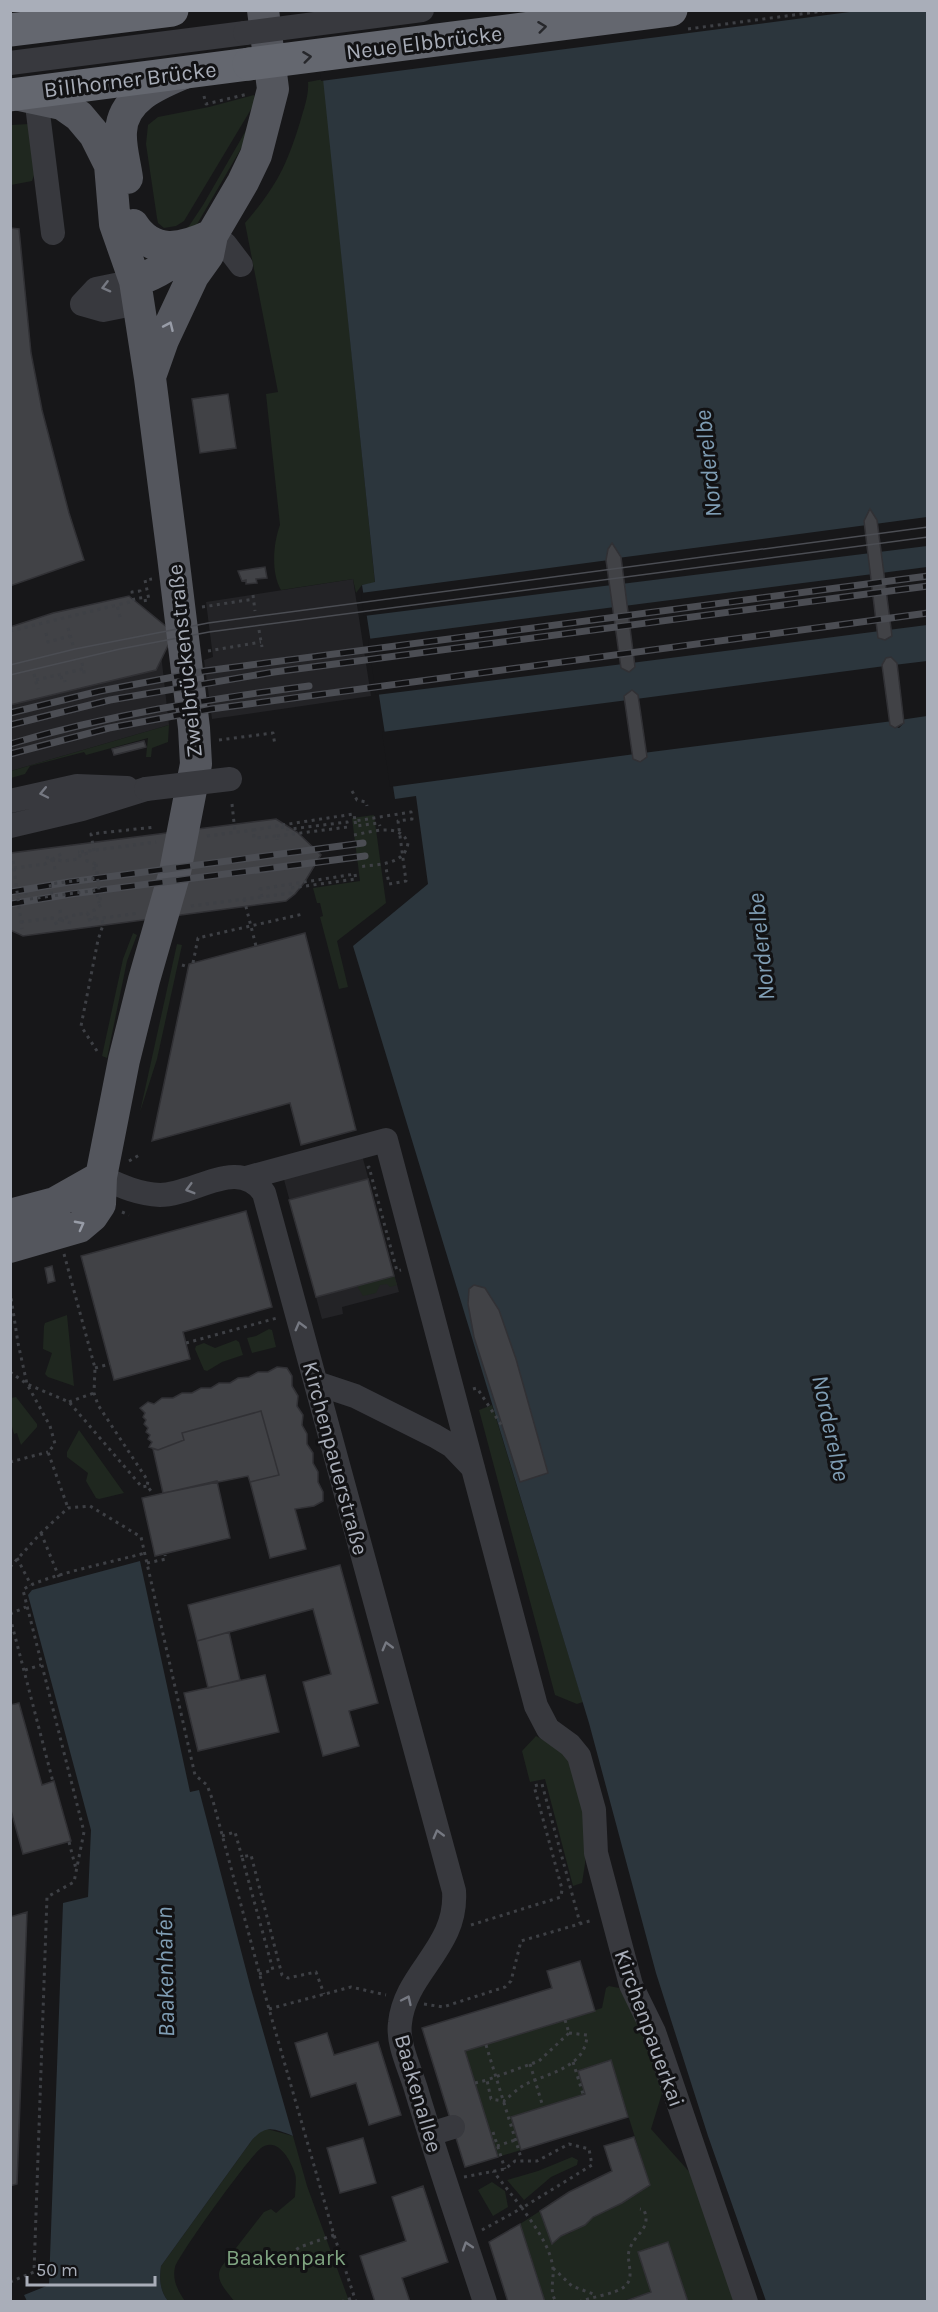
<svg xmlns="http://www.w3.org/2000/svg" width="938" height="2312" font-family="Karla,sans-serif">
	<rect width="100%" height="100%" fill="#171719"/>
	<path fill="#232326" d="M353,579L371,696L212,719L204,660L213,657L206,602Z
		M160,645L169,725L11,771V661Z
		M362,1155L399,1292L342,1307L343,1314L322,1319L283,1176Z"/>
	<path fill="#1f271f" d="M324,79L375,583L362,585L356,593L353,579L281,590C271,573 273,544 280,525L266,394L278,392L245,223C277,186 287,165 301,119C304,108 309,95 308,82Z
		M254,95L256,101L184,221L176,226L164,228L158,223L157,218L146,144L148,125L158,117L209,107Z
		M252,120L246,140L196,226L184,231L189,226L203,205Z
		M29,124L39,161L32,181L11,185V125Z
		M169,725L168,742L152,748L151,757H146L148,738L86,755L84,752L30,766L25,774L11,778V771Z
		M374,815L386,903L337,941L348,987L339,989L320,917L323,916L320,903H317L313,888L360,881L352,818Z
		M133,933L137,935L127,961L107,1058L102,1056L123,959Z
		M177,944L182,945L157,1059L140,1112Z
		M394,1275L397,1285L390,1287L387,1284L380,1285L376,1293L363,1296L357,1286Z
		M67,1315L74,1386L48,1377L45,1374L52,1353L43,1349L44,1326L45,1323Z
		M269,1329L272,1330L276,1347L252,1353L247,1338L256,1336Z
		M236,1340L239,1342L243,1355L222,1362L207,1371L204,1370L195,1349L196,1346L204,1343L215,1348Z
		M16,1397L37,1424V1427L21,1445L17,1433L14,1434L11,1423V1398Z
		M492,1405L583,1702L577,1704L555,1695L479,1410Z
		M79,1430L124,1493L99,1499L96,1498L86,1481L88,1473L67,1457V1452Z
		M536,1736L569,1754L586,1821L585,1864L582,1883L573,1886L545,1779L530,1782L522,1751Z
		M609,1986L619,1988L640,2023L663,2090L651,2129L693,2176L735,2301H688L668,2242L651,2292L623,2301H545L520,2224L540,2211L553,2244L561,2236L570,2233L593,2217L622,2203L650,2185L611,2061L578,2071L585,2094L511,2117L521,2150L498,2157L465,2051L602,2008L606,1988Z
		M267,2129L293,2136L307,2186L349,2301H234C226,2290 213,2279 222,2266L264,2212L271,2209L276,2213L295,2197C295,2190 297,2180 295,2174C291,2161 278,2136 261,2148C248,2158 180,2253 175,2267C172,2280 178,2291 185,2301H168C160,2291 159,2279 161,2266L252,2140L260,2131Z
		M572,2157L578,2160L577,2165L551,2177L524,2200L507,2180L538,2171Z
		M492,2182L505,2191L508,2207L493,2216L478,2190Z"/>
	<path fill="#2c363d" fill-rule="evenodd" d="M316,11H927V2301H766L708,2136L656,1973L589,1723L353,946L428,884L416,796L395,799L362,585L375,582ZM869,510L877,520L892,636L885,640L878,638L864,521ZM612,543L621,557L635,667L629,672L621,668L606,560L608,549ZM891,657L897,663L904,723L899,728L890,724L882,665L886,658ZM633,691L638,695L647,757L640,762L633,759L624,697Z
		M140,1561L190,1792L199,1790L251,1989L293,2136C274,2129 267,2124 252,2140L161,2266C159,2279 160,2291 168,2301H27L24,2295L49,2285L63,1903L88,1897L91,1830L28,1595L32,1590Z"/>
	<path fill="#171719" d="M313,10L857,11L321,81Z
		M927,517V546L879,552L875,524Z
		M867,525L871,553L621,584L618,558Z
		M609,560L612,585L364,616L361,593Z
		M927,567V625L888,630L881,573Z
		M873,574L880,631L631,663L624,606Z
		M615,607L623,664L376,695L368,639Z
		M927,661V716L900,720L894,665Z
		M885,666L893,721L643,753L636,699Z
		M628,700L635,754L390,787L382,732Z"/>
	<path fill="#414246" stroke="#313135" stroke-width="1.5" d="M10,228L19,229L31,353L42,410L69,513L84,560L10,586Z
		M228,394L236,448L200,453L192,399Z
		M870,509L877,520L892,636L885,640L878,638L864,521Z
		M612,543L621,557L635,667L629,672L621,668L606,560L608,549Z
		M265,567L267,578L256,579L257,583L246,584V580L242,581L238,571Z
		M129,596L174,633L156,670L10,705V627L53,613Z
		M891,657L897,663L904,723L895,728L890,725L882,665L886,658Z
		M632,690L638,695L647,757L640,762L633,759L624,696Z
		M144,741L146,747L114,755L112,749Z
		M276,819L297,832L321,855L304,883L295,894L286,901L23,936L10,930L11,853Z
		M305,933L356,1130L301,1145L290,1103L152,1141L189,964Z
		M368,1179L394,1276L316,1297L289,1200Z
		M246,1211L272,1307L183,1332L190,1359L114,1380L81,1256Z
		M52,1266L55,1281L48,1283L45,1268Z
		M474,1285L485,1288L499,1310L516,1359L548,1473L520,1482L474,1337L468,1304L469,1289Z
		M277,1367L287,1368L292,1376V1386L298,1396L297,1406L303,1415L302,1425L307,1434V1444L313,1453V1463L318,1472V1482L323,1492V1501L314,1506L295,1509L306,1549L270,1558L250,1482L279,1475L261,1411L182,1433L184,1440L158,1450L149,1447L152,1442L148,1439L150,1435L146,1432L148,1428L144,1424L146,1420L143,1417L145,1413L140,1408L148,1402L154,1404L162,1398H173L182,1393H192L201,1388H211L219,1383H230L238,1378L249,1377L258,1372H268Z
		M261,1411L279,1475L250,1482L248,1476L163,1493L153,1449L158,1450L184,1440L182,1433Z
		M217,1481L230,1538L155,1556L142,1498Z
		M340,1565L378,1703L349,1711L359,1746L323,1756L303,1682L331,1674L313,1609L197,1641L188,1605Z
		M229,1632L240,1680L208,1688L197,1641Z
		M265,1675L279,1732L198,1751L184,1693Z
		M19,1703L42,1785L54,1781L71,1841L23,1854L10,1807V1705Z
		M27,1912L17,2184L10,2186V1917Z
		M580,1961L595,2011L465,2051L498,2157L465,2167L422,2028L552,1988L547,1971Z
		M327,2033L334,2055L378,2042L401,2115L369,2125L356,2083L311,2097L295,2043Z
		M611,2060L628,2117L521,2150L511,2117L585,2094L578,2071Z
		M634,2137L650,2185L622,2203L593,2217L585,2225L561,2236L552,2244L540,2211L569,2192L612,2171L604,2146Z
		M363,2138L376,2183L340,2193L327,2148Z
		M423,2186L448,2262L402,2278L410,2302H375L360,2256L406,2241L392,2197Z
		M520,2224L545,2302H508L489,2242Z
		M668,2242L688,2302H623L651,2292L638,2252Z"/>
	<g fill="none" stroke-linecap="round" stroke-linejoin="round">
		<path stroke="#3e4045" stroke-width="3" stroke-dasharray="3 4.5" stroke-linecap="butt" d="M204,96L206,104L248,94
			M253,595L255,611
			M202,607L254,599
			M120,617L117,605L134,601L132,592L140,591L141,601L149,600L145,580L152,579
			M68,628L73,645
			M259,630L262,647
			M10,631L117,605
			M46,633L48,642L70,636
			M208,651L261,642
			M82,663L85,677
			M34,674L38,689
			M60,678L64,677L65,682
			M36,680L83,669
			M219,740L273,733L275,745
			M352,791L357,800L366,802L367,806
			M232,804L235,832
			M355,821L356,826L379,823L380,826
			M282,825L354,814L355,821L411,812L412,819L398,821L406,881L389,884L386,868
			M207,836L253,830
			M277,836L348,827L347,822L283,830L282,825L253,830L254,838L277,836V840
			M94,851L91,834L155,827
			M81,852L156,842
			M86,852L87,861L96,864
			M61,854L53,859L63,861L79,859L81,852H78
			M53,859L55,870
			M94,867L95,875
			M14,868L45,864L53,859L44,857
			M355,874L356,879L291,888V893L262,897L260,889Z
			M17,889L50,884
			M99,890L101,905
			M97,894L99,903
			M17,895L29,893
			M244,899L256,946
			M18,901L30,899
			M191,906L261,897
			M60,910L61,920
			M95,919L94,910L101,905
			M88,920L139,913
			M21,922L52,918L61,920L53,925
			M71,923L61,920L70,916L87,913L92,920
			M193,963L198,938L303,914
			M182,965L188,967
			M97,1051L81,1026L98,940L103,925L102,918
			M129,1161L141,1154
			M367,1168L369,1167L397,1271L401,1270
			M122,1212L129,1215
			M64,1254L95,1368L94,1393L98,1405L148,1481L147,1486L151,1491
			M10,1291L18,1343L27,1384L50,1426L55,1444L48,1452L68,1508
			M186,1343L277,1318
			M95,1368L110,1364
			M10,1372L27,1384L69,1402L142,1487L147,1486
			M473,1389L477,1388L502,1426
			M69,1402L94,1393
			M10,1462L48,1452
			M41,1533L59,1577
			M17,1558L31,1585
			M147,1563L166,1559L165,1555
			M10,1567L41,1533L68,1508L90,1506L141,1537L195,1775L207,1785L213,1801L269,2009L334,2235L356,2302
			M10,1614L26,1607
			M10,1617L53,1782
			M25,1670L41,1665
			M222,1836L235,1832L242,1857
			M69,1842L76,1869
			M471,1925L561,1897L562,1889L534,1786L542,1784L580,1923
			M259,1974L273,1970L242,1857L251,1855L282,1975L288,1978L316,1972L324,1994
			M424,2004L443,2007L505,1987L511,1981L521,1941L593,1920
			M269,2009L351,1987L386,1995
			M565,2020L569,2033
			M569,2033L587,2035C586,2067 549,2073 526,2084C518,2088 510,2096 504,2101L491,2099L487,2080L539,2061Z
			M486,2045L522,2161
			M573,2062L583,2094
			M530,2064L543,2107
			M475,2083L487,2080
			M493,2132L505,2169
			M497,2146L515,2140
			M464,2177L505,2169L515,2161H537L569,2144L589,2149L592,2165L522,2208L493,2171
			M482,2230L522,2208C534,2225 551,2247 553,2269C554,2281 549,2290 556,2302
			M284,2258L300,2247L334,2235
			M553,2268L572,2286L596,2295
			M10,2282L34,2272L47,1897L74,1882L84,1832L23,1590C37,1577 121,1560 145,1553
			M341,2302L355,2297
			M579,2302C591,2297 615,2294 624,2287C636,2278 626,2262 629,2251C634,2233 652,2230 644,2210L640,2209"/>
		<path stroke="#38393e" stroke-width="24" d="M10,63L245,33
			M36,97L53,233
			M212,235L225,244L241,265
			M135,281L96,289L82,304L103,310L138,303
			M10,801L77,786L127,788
			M10,826L82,809L146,789
			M101,1177C121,1186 138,1194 160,1195C194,1195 239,1156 264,1193L454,1891C458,1948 405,1972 400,2023C397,2043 410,2069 416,2089C437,2160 462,2231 485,2302
			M246,1178L386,1140L536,1706L548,1729L570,1745L579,1756L594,1810L596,1853L631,1985L654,2032L746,2302
			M316,1383L355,1396L435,1436L452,1446L473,1468
			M430,2134L453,2127"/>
		<path stroke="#54565d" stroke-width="32" d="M127,178C125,163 120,147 121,132C122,99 156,85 182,74
			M133,225C153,256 182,249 212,235
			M135,281C159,273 176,262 193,244
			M151,374L163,340L193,276L208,255L212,235L243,182L256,155L273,89L263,10
			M10,1215L55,1203L101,1177
			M10,1247L79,1227L92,1216L100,1204L101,1177L124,1060L144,980L175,872L196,764L194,728L173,556L150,378L135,281L115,224L110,165L95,135L79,116L62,104L20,95"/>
		<path stroke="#64676f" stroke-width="33" d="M10,30L172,10
			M10,95L249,64"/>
		<path stroke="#4b4d53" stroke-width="1.5" d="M10,665L75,649L208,623L928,527
			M10,675L120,649L209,632L928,537"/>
		<g stroke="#4b4d53" stroke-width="7">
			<path id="rail" d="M10,713L100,691L205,671L928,576
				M10,725L110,700L274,672L928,586
				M10,744C108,715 208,699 309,686
				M10,754L109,728L211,709L928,613
				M10,892L69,882L363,843
				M10,904L71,894L365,856"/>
		</g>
		<use href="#rail" stroke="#121214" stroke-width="4.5" stroke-dasharray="14" stroke-linecap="butt"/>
		<path stroke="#3e4045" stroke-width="3" stroke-dasharray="3 4.5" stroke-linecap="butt" d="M688,29L831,10
			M354,835C371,832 400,822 408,843C405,866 376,864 358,867
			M13,861L22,929
			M96,864L99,890L52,896L50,884L98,878
			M30,899L52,896"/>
		<path stroke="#38393e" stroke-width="24" d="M245,33L422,10
			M146,789L230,779"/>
		<path stroke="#64676f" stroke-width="33" d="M249,64L671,10"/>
	</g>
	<defs><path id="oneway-chevron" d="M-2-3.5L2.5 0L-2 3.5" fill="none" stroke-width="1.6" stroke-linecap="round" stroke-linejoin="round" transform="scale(1.5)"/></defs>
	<g stroke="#26272b">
		<use href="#oneway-chevron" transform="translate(542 27) rotate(-7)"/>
		<use href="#oneway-chevron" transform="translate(307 57) rotate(-7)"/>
	</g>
	<g stroke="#767982">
		<use href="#oneway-chevron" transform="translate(106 287) rotate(166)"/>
		<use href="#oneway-chevron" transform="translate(44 793) rotate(168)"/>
		<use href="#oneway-chevron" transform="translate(190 1189) rotate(164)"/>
		<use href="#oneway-chevron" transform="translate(300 1326) rotate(-105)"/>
		<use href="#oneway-chevron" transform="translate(387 1646) rotate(-105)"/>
		<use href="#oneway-chevron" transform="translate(438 1834) rotate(-105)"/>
		<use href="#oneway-chevron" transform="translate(407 2000) rotate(-65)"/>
		<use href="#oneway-chevron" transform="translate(467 2246) rotate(-108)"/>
	</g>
	<g stroke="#989ca7">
		<use href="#oneway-chevron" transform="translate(169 326) rotate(-66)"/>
		<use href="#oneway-chevron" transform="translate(80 1225) rotate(-28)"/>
	</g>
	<g text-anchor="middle" stroke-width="6" stroke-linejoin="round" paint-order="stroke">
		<g font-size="22" fill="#a9aeb9" stroke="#121214">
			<text transform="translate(424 42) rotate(-7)" y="8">Neue Elbbrücke</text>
			<text transform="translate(130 79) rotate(-7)" y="8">Billhorner Brücke</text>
			<text transform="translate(184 661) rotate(-96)" y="8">Zweibrückenstraße</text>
			<text transform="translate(336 1458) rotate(75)" y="8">Kirchenpauerstraße</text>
			<text transform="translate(650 2028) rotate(70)" y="8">Kirchenpauerkai</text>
			<text transform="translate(419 2093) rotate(74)" y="8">Baakenallee</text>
		</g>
		<g font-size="22" fill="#7fa481" stroke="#121214">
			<text x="286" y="2265">Baakenpark</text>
		</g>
		<g font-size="24" font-style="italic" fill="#7f9db4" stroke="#121214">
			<text transform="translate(708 464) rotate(-96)" y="8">Norderelbe</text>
			<text transform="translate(761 947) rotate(-96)" y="8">Norderelbe</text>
			<text transform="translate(831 1428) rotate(78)" y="8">Norderelbe</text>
			<text transform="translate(165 1972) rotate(-91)" y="8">Baakenhafen</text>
		</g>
	</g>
	<rect width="938" height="2312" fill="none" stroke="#a9aeb9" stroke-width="24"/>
	<path d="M27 2276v9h128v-9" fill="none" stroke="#a9aeb9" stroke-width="3"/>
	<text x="36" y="2276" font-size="18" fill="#a9aeb9" stroke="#121214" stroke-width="4.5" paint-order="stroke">50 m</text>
</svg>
